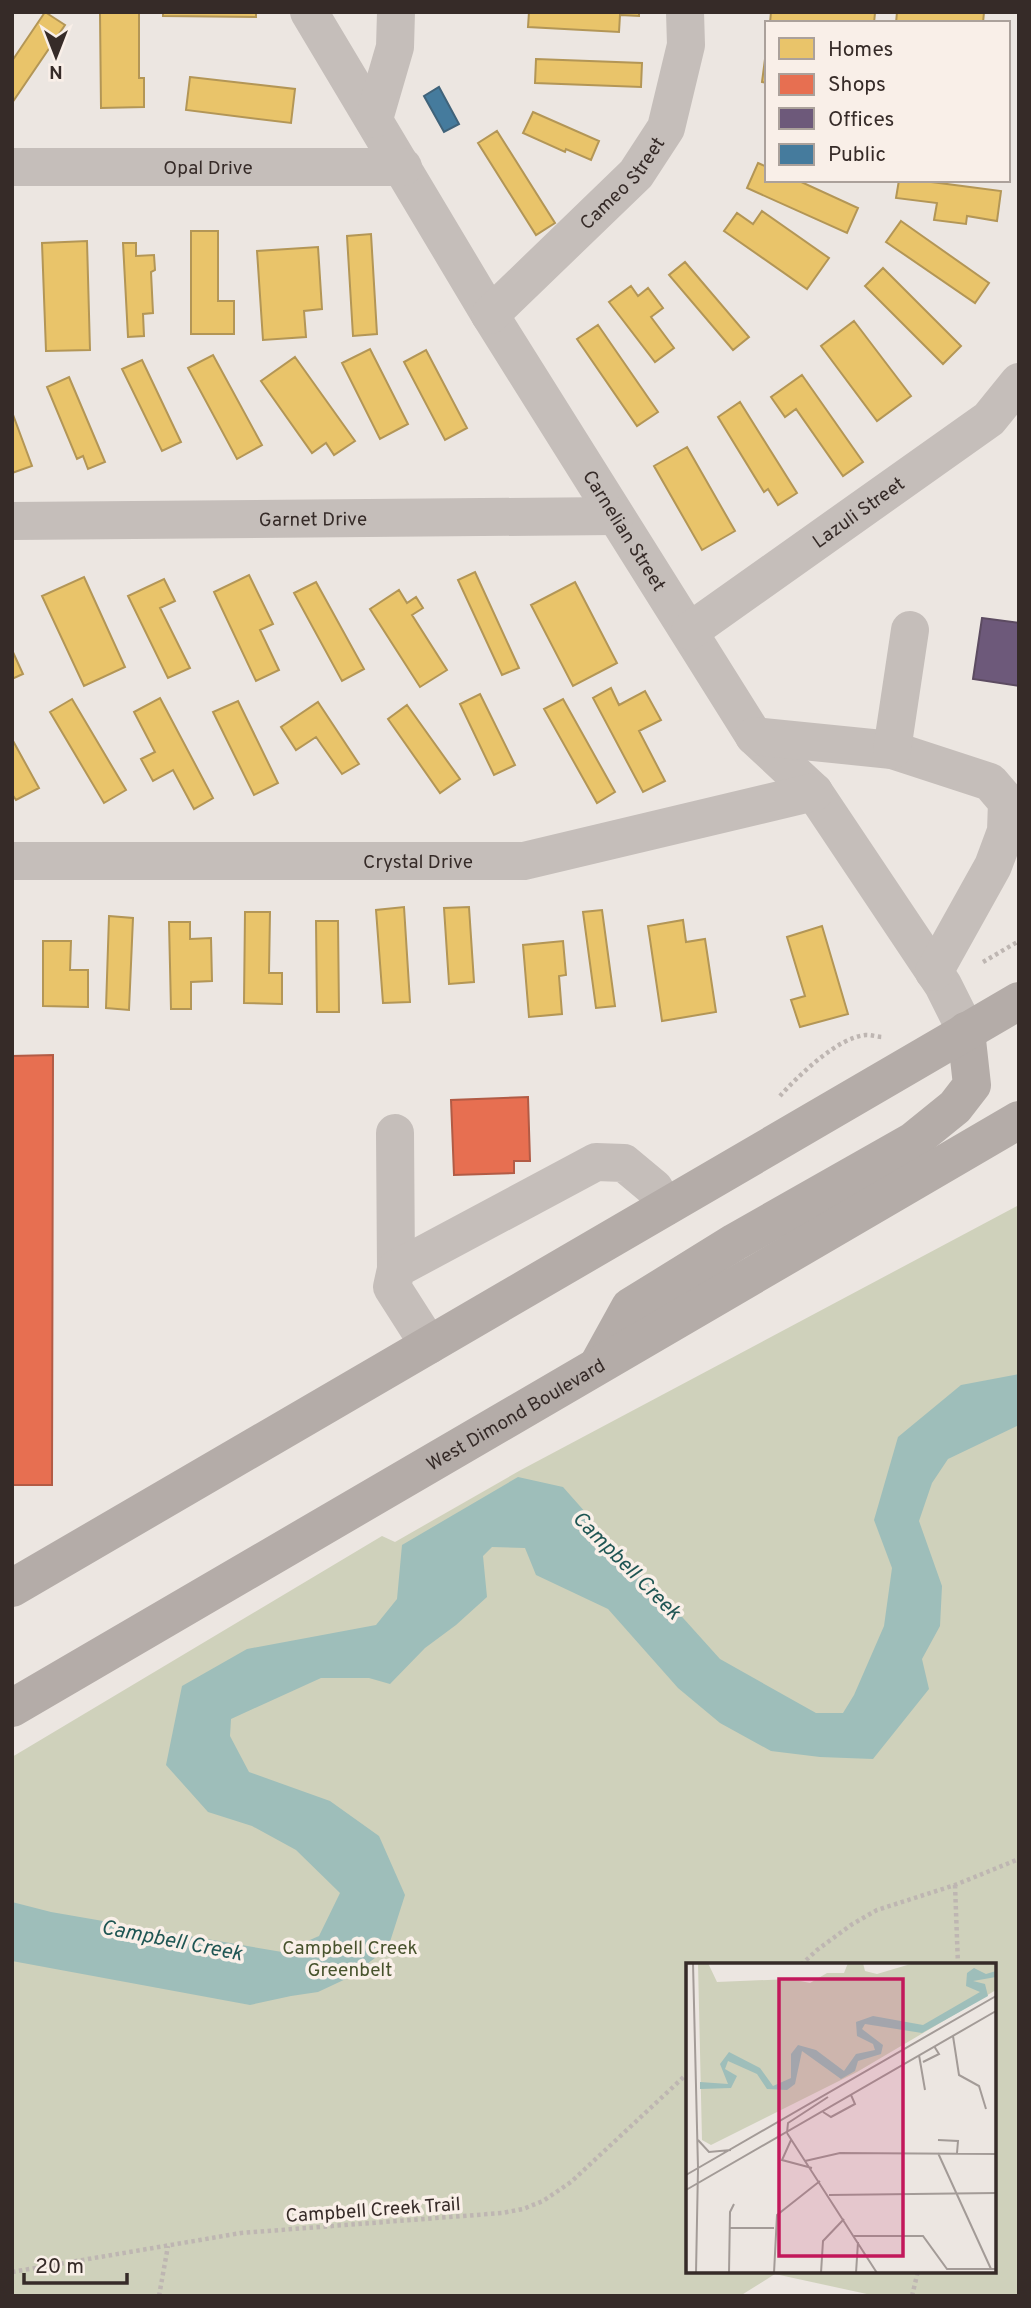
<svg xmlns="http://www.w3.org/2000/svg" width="1031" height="2308" font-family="Overpass,sans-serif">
	<rect width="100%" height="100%" fill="#ece6e1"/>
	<path fill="#cfd1bb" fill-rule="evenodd" d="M1019,1205V2296H876L775,2274L740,2296H12V1757L382,1536L395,1542L519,1471ZM688,1965H994V2271H688Z"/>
	<path fill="#9ebeba" d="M1019,1374V1425L948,1459L932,1483L919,1521L942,1586L940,1626L922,1659L929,1689L873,1759L820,1757L771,1751L720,1723L678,1688L608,1609L536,1575L525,1548L492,1547L483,1556L487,1597L456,1625L425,1648L390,1684L369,1678H321L231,1719L230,1736L249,1772L330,1801L379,1836L405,1895L388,1948L350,1977L318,1992L291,1996L250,2005L12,1961V1902L51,1912L282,1952L319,1936L340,1893L296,1850L252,1826L208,1812L166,1765L182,1686L247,1649L376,1625L397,1599L402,1545L518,1477L563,1487L641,1575L648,1579L720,1659L816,1713H843L854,1695L884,1626L892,1568L874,1520L898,1437L961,1385Z"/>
	<path fill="#e9c46a" stroke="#b39656" stroke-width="2" d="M45,12L65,25L12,103V61Z
		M139,12V78H144V107L101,108L100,13Z
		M163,12H256V17L163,16Z
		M529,12H639V16L620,15L619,32L528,27Z
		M771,12H864L875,13L874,23H770Z
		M897,12H984L983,23H896Z
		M536,59L642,63L641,87L535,83Z
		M765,59L767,60V83L762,82Z
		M190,77L295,89L291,123L186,110Z
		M533,112L599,141L591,160L566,149L565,152L523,133Z
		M497,131L555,223L536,235L478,143Z
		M758,163L767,167V180H797L858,208L847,233L747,188Z
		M899,180H932V182L1001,191L997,221L967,216L966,224L934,220L937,203L896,198Z
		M762,211L829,258L807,289L724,231L737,213L753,224Z
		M901,221L989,283L975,303L886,242Z
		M191,231H218V301H234V334H191Z
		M371,234L377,334L353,336L347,236Z
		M87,241L90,350L46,351L42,243Z
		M123,243H136V256L154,255L155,270L151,272L153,313L143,314L144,336L128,337Z
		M318,247L322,309L304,311L306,337L263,340L257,251Z
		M685,262L749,337L733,350L669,275Z
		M883,268L961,346L943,364L865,286Z
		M631,286L638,296L648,288L663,308L651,317L674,348L655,362L609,302Z
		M854,321L911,396L877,421L821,346Z
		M598,325L658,412L637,426L577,339Z
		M370,349L408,424L380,439L342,363Z
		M426,350L467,428L445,440L404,362Z
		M213,355L262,445L237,459L188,368Z
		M295,357L355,441L334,455L326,443L312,453L261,381Z
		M142,360L181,442L162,451L122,369Z
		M802,375L863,462L843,476L796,409L785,417L771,397Z
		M69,377L105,462L88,469L83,456L77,459L47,387Z
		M740,402L797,493L778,505L768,489L764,492L718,417Z
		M12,412L32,466L12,473Z
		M687,447L735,531L702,550L654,466Z
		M475,572L519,668L502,675L458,580Z
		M249,575L273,624L260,630L279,670L256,681L214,592Z
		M84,577L125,667L84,686L42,596Z
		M164,579L175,601L160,608L190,668L168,678L128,596Z
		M316,582L364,669L342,681L294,593Z
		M575,582L617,663L573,686L531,605Z
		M399,590L407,603L416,597L423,608L412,615L447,670L420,687L370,609Z
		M12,650L23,674L12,679Z
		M611,688L619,705L645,691L661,720L639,731L665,781L643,792L593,698Z
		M480,694L515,765L494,775L460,704Z
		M160,698L213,798L194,809L173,770L153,781L141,759L155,752L134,712Z
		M72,699L126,790L104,803L50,712Z
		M563,699L615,792L597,803L544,709Z
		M238,701L278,783L254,795L213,712Z
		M318,702L359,764L342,774L316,737L296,750L281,727Z
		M407,705L460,779L440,793L388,719Z
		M12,739L39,788L16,800L12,794Z
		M404,907L410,1002L383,1003L376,910Z
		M469,907L474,982L449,984L444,908Z
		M602,910L615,1006L596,1008L583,912Z
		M245,912H270L269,973H282V1004L244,1003Z
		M109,916L133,918L129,1010L106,1008Z
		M683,920L686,942L705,939L716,1012L662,1021L648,926Z
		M316,921H338L339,1012H317Z
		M169,922H190V939L211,938L212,981L191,982V1009H171Z
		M822,926L848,1014L800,1027L791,1000L805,996L787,937Z
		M43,941H71L70,970H88V1007L43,1006Z
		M563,941L566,975L559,976L562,1014L529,1017L523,945Z"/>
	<path fill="#e76f51" stroke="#b25b45" stroke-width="2" d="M53,1055L52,1485H12V1056Z
		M528,1097L530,1161H514V1173L454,1175L451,1100Z"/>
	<path fill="#6d597a" stroke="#5c4b61" stroke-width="2" d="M982,618L1019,623V686L973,679Z"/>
	<path fill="#457b9d" stroke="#40637a" stroke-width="2" d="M439,87L459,124L444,132L424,96Z"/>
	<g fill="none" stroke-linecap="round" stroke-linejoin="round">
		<path stroke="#beb6b2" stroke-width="4.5" stroke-dasharray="3.5 3.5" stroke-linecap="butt" d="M983,962L1019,941
			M780,1096C798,1076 838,1037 866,1035C872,1035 878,1037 883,1037
			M955,1885L958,1965
			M801,1965L817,1950L851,1925L877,1910L955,1885L1019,1859
			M12,2272L241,2233L502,2213L523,2209L543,2201L571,2182L688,2073
			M159,2296L168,2246
			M912,2296L918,2271"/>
		<g stroke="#c5beba" stroke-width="38">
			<path id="s1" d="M309,12L490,315L754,736L814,792L943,985L966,1031"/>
			<path d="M374,119L395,47L396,12"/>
			<path id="s2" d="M12,167H403"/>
			<path id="s3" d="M490,315L636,174L666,128L686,45L685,12"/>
			<path id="s4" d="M12,521L615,516"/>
			<path id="s5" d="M690,631L989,419L1019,382"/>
			<path d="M754,736L892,750L990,782L1007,802L1006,831L993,866L934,972"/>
			<path d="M892,750L910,630"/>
			<path id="s6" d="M12,861H524L814,792"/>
			<path d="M395,1133L396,1269"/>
			<path d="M429,1345L392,1287L396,1269L596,1162L624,1163L654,1188L665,1207"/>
		</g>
		<g stroke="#b4aca8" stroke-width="38">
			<path d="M598,1365L630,1307L735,1242L913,1141L955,1107L972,1085L966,1031"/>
			<path d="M12,1588L1019,1001"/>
			<path id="s7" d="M12,1708L1019,1120"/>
		</g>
	</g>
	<g text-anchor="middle" stroke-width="7" stroke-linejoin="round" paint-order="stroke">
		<g font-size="19" fill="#362b28" stroke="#f9efe8">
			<text dy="7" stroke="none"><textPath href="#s2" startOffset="196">Opal Drive</textPath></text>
			<text dy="7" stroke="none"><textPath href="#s3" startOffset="187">Cameo Street</textPath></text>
			<text dy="7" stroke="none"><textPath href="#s5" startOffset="206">Lazuli Street</textPath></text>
			<text dy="7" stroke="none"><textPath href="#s4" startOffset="301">Garnet Drive</textPath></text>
			<text dy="7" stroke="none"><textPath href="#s1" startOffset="607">Carnelian Street</textPath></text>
			<text dy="7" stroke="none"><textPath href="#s6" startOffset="406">Crystal Drive</textPath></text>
			<text dy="7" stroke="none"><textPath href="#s7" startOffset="583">West Dimond Boulevard</textPath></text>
			<text transform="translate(373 2209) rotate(-4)" y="7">Campbell Creek Trail</text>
		</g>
		<g font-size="19" fill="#48532d" stroke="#f9efe8">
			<text x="350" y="1954">Campbell Creek<tspan x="350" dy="22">Greenbelt</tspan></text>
		</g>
		<g font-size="21" font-style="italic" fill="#1f5654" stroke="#f9efe8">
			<text transform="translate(627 1565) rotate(45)" y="7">Campbell Creek</text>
			<text transform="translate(172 1940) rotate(11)" y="7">Campbell Creek</text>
		</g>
	</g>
	<g transform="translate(686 1963)">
		<rect width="310" height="310" fill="#ece6e1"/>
		<path d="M12,0H22L31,19L105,16L124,20L141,10H158L162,0H177L179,8L191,11L228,0H310V27L171,109L25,182L16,177Z" fill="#cfd1bb"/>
		<path d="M288,5L300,11L310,8V14L287,18L299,21L302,33L236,70L179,61L176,66L197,82L195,91L172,98L169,108L155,116L116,88L109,121L101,127L81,126L71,111L42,98L39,106L51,113L45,125L14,126V119L42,121L34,101L43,89L74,105L87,123L105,115V91L112,82L130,87L158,108L170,91L189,87L187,81L171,73L170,59L187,53L237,62L294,29L280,23L281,10Z" fill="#9ebeba"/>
		<path fill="none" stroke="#a39b97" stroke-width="2" d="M7,0L12,205M267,73L273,112L293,123L300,146M233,92L239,127M237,99L253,91L248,83M137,149L145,154L169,141L165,132M101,170L191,310M101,170L102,160L142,134M12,177L23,189L45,187M105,177L96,197L126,205M252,177L272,178L271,190M252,190L305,306M119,198L154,190L310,191M0,212L310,33M0,227L310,48M143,232L310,230M44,265H88M168,273H237L261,306H310M10,310L12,205M43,310L44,249L48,241M88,310L91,252L134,218M135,310L137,278L158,256M170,310L172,279"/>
		<path fill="#c2185b" fill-opacity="0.15" stroke="#c2185b" stroke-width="3.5" d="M93,16H217V293H93Z"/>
		<rect width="310" height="310" fill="none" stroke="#362b28" stroke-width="3.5"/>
	</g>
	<rect width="1031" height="2308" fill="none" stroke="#362b28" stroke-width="28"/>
	<rect x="765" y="21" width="245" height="161" fill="#f9efe8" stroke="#aba19b" stroke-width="2"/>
	<rect x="779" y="38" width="35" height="21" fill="#e9c46a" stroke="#aba19b" stroke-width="2"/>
	<text x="828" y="56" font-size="21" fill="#362b28">Homes</text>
	<rect x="779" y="74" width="35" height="21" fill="#e76f51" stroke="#aba19b" stroke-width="2"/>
	<text x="828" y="91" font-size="21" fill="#362b28">Shops</text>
	<rect x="779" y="108" width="35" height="21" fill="#6d597a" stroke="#aba19b" stroke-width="2"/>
	<text x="828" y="126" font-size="21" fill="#362b28">Offices</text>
	<rect x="779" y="144" width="35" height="21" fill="#457b9d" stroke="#aba19b" stroke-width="2"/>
	<text x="828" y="161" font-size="21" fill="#362b28">Public</text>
	<g transform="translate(56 56) rotate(180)" stroke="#f9efe8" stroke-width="5" paint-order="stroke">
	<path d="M0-5L12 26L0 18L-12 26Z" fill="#362b28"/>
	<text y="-10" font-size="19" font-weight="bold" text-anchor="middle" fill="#362b28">N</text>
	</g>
	<path d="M24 2273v10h103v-10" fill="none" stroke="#362b28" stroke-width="3.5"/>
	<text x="35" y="2273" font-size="21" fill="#362b28" stroke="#f9efe8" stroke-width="5" paint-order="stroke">20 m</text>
</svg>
